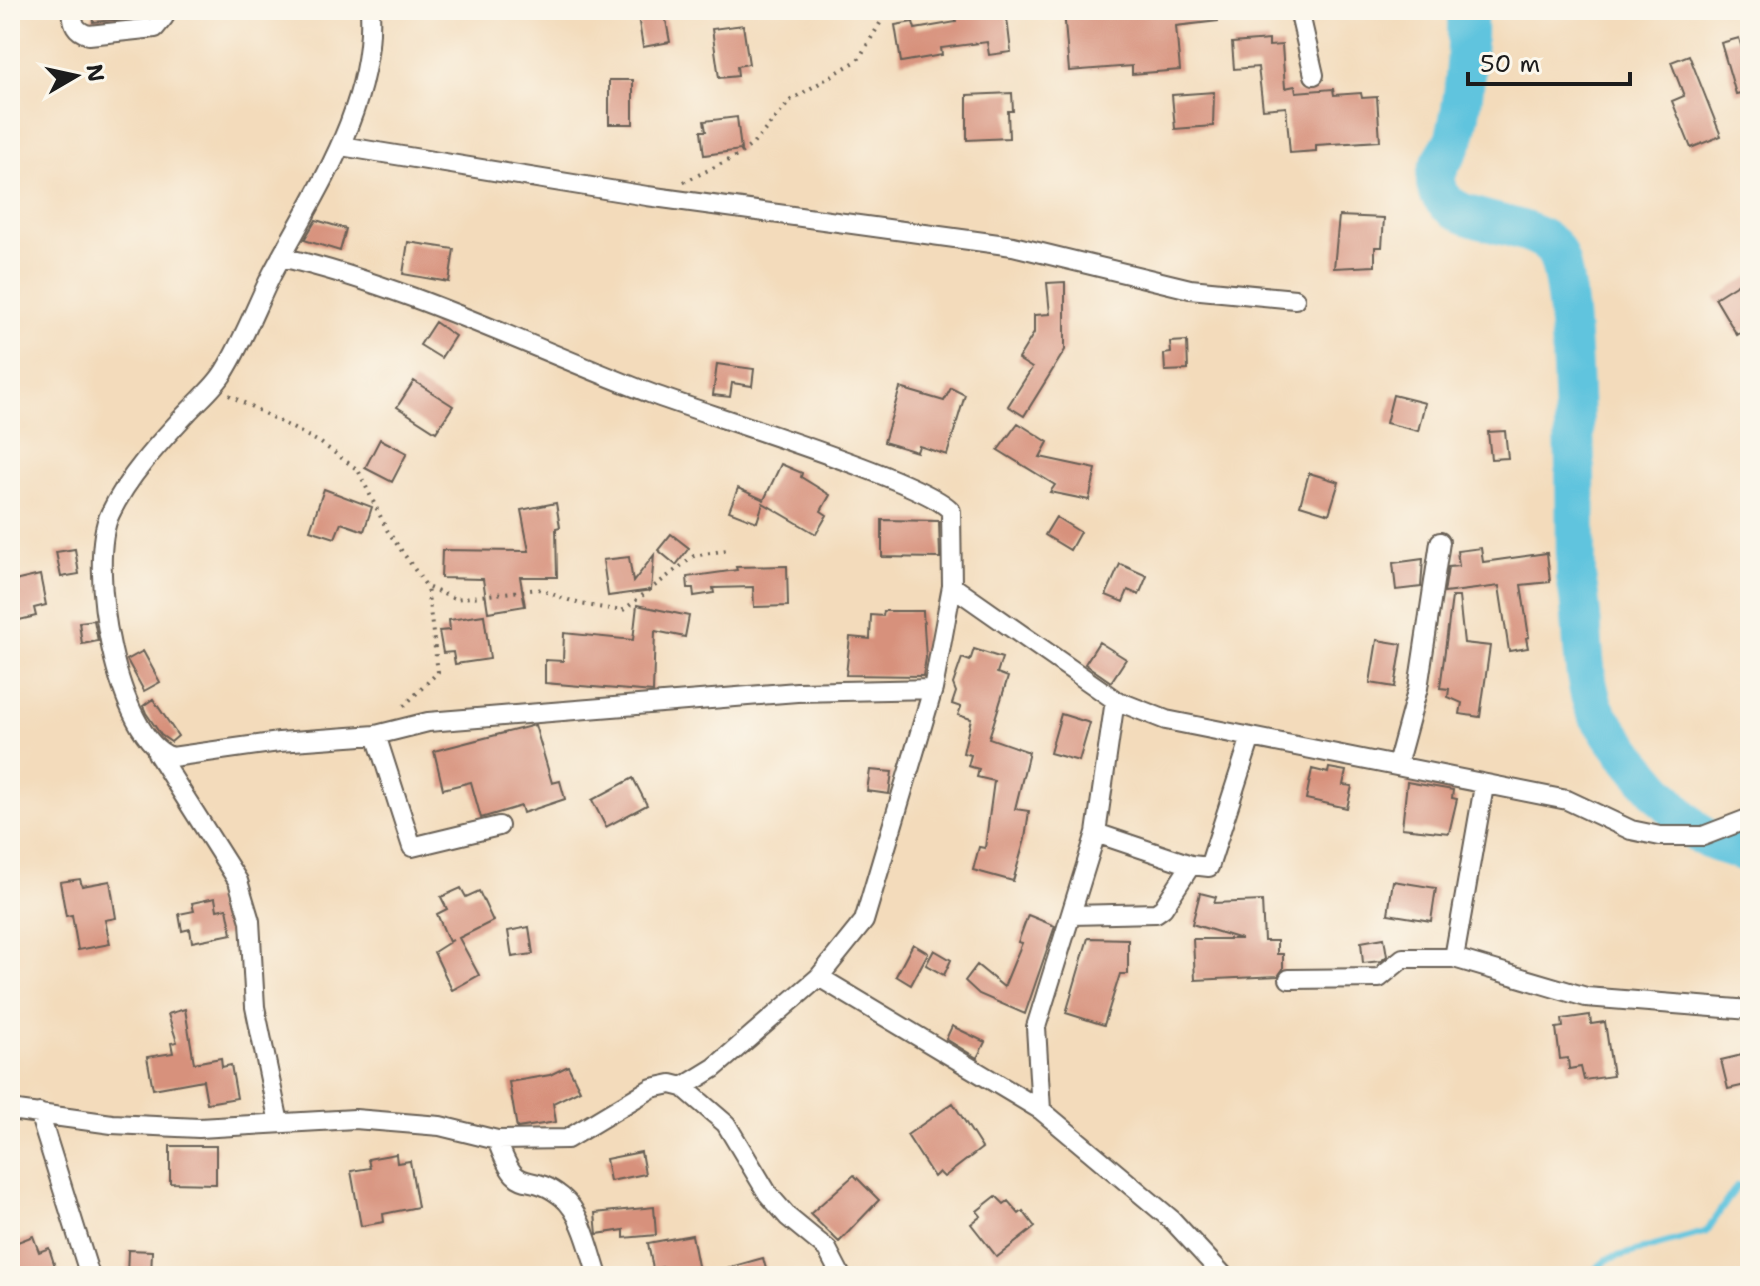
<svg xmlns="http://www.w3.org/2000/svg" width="1760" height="1286" font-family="'Shantell Sans',sans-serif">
	<rect width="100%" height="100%" fill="#fbf7ec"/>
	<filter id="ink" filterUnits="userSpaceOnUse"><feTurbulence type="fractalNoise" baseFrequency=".0125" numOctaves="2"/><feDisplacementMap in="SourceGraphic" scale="16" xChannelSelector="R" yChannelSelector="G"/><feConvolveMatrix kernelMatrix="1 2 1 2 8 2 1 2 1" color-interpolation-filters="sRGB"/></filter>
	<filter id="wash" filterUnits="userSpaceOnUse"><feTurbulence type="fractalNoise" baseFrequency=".006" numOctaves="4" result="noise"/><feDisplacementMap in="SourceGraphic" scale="32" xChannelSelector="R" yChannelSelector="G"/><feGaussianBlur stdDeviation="1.8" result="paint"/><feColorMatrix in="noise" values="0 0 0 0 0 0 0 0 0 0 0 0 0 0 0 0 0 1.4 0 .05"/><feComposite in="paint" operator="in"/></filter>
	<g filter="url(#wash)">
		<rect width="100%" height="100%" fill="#f3dbbb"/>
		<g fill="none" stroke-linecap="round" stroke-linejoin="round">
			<path stroke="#60c4de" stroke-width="7" d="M1587,1276L1608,1259L1706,1232L1737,1186L1750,1187"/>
			<path stroke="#60c4de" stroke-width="40" d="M1467,10C1468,50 1465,98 1455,137C1449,155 1428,171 1439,193C1457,227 1523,219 1552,246C1578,270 1575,528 1576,577C1585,619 1579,663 1593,705C1601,727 1683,825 1704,837C1717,844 1735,848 1750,853"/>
		</g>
		<g id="blocks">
			<path fill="#d7917b" d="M123,10L125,19L93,22L92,16Z
				M637,10H664L670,42L643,47Z
				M954,10H1006L1011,52L989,55L987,42L941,48L942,55L901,62L895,25L913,22L915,29L956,22Z
				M1064,10H1217L1218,21L1176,26L1180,70L1132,74V66L1069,71Z
				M743,25L749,64L737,66L738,76L719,78L712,29Z
				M1739,38L1743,52L1750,50V91L1736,94L1721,43Z
				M1269,40V46L1282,45L1285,88L1295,86L1296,92L1333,89L1334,95L1361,93L1362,98L1377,97L1380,141L1316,145V151L1290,153L1286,107L1263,109L1258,67L1234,69L1232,43Z
				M1689,55L1721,136L1691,148L1672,101L1684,96L1671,62Z
				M609,80H633V124H609Z
				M1214,92L1213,126L1175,129L1172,95Z
				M1012,93L1013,111H1008L1009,138L967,140V95Z
				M737,117L741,150L704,155L701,131H706L704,121Z
				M1339,216L1384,218L1382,247H1375V266L1334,268Z
				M316,220L346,229L340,251L304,240Z
				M408,242L454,249L449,282L403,274Z
				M1750,276V327L1737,335L1715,298Z
				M1065,282V350L1024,416L1008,406L1032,368L1018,359L1034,333V315L1050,314L1047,283Z
				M435,322L455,336L441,358L420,345Z
				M1187,341L1188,370L1165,371L1164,354L1171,353L1170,342Z
				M717,364L754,369L752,386L732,383L730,397L713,395Z
				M414,381L453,406L436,432L397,407Z
				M900,388L944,401L951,388L965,395L947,455L919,446L917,452L884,442Z
				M1393,395L1425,403L1418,431L1386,423Z
				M1018,423L1048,442L1040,457L1096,469L1089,500L1050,492L1055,485L998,450Z
				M1505,431L1508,458L1491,459L1488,432Z
				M380,439L407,453L392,482L365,468Z
				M781,464L802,473L801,477L830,495L821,511L827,515L816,534L763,503L757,522L729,511L738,488L764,500Z
				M1309,473L1339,482L1329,514L1300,505Z
				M324,489L372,507L364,531L341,523L335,538L310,530Z
				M556,503L560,527L556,528L557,577H520L525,606L488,612L483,579L441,578L442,550L529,551L521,510Z
				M1056,517L1080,532L1070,550L1045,535Z
				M882,520L939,521L940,558L882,557Z
				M671,534L689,548L676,565L658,550Z
				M1481,548L1483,562L1547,553L1550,582L1521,585L1529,637L1526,638L1528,648L1509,651L1499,586L1444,593L1448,567L1459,566L1457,551Z
				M75,549L79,574L61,577L56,552Z
				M654,555L651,590L608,596L603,560L629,557L633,582Z
				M1423,559L1421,587L1396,590L1393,563Z
				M1120,564L1147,576L1139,595L1128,590L1123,602L1106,595Z
				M787,566L788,606L754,607L753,587L713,588L714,593L694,596L693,588H688L687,577L737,570L736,567Z
				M40,575L46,605L34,608L36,616L15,621L10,582Z
				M1452,597H1459L1464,643L1490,646L1480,717L1460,714L1462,703L1448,697L1449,689L1440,688Z
				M637,605L689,616L685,637L655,631L653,692L545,683V660L563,661L564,633L633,640Z
				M884,611H923L926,658L923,676L846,675L850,637L870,639L871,615L883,616Z
				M484,615L490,659L455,664L453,652L443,653L439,631L450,630L449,620Z
				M94,620L98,641L82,644L79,622Z
				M1377,640L1402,644L1395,687L1370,683Z
				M1099,642L1126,659L1111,682L1085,664Z
				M974,649L1002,658L997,673L1008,677L989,738L1029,752L1015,809L1029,811L1025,839L1013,881L973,870L979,847L985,848L994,781L977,777L979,769L968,766L971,755L963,753L971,719L958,715L961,707L952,704L956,692L953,684L962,658L970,661Z
				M143,651L160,682L144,691L127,660Z
				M153,699L178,736L171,742L161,735L146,713L143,706Z
				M1061,714L1090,723L1079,761L1050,753Z
				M535,725L552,783L560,781L565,799L523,813L521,806L481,818L471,782L443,789L434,751Z
				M1329,768L1346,771L1343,785L1352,786L1347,808L1306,799L1312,769L1328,773Z
				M870,770L892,772L889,794L867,791Z
				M633,778L647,805L606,827L592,800Z
				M1407,782L1453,790L1452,798L1457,799L1449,833L1402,828Z
				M80,879L82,886L110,881L116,918L105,920L110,944L78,950L72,915L66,916L60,882Z
				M1393,881L1436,888L1431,921L1388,914Z
				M461,888L466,897L479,891L493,921L459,938L479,975L452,990L434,952L453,940L449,942L437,914L447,909L441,897Z
				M1200,893L1216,897L1214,903L1262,901L1264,941H1277V954H1283V969L1278,976L1195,980L1193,939H1241L1192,924Z
				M215,898L217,910L227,908L232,934L192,942L190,929L182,931L179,914L194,911L192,903Z
				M1028,915L1055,926L1025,1014L979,994L965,981L977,965L1004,987L1022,943L1018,942Z
				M529,927L533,954L512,957L508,931Z
				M1088,938L1128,939V974H1120L1104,1025L1066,1013Z
				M1384,938L1387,956L1381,961L1363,963L1361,942Z
				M913,944L928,953L911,985L896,976Z
				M934,950L951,960L944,975L926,965Z
				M185,1009L194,1063L221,1058L222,1067L231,1065L237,1098L207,1103L203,1080L153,1089L147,1057L173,1053L171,1043L177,1042L168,1014Z
				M1590,1015L1591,1024L1605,1022L1613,1076L1584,1080L1581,1067L1569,1069L1568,1058L1560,1059L1556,1028L1563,1027L1562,1019Z
				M952,1026L985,1042L977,1058L946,1039Z
				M1750,1053V1084L1728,1089L1721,1060Z
				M568,1066L580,1090L553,1103L556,1122L517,1128L509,1082L550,1075Z
				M953,1103L982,1148L944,1177L939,1172L934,1177L907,1135Z
				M170,1146H216V1184L170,1183Z
				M641,1152L645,1174L610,1181L606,1159Z
				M396,1154L397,1163L410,1161L418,1207L383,1214L384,1222L361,1226L351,1171L370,1168L368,1159Z
				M854,1175L879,1200L839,1242L810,1214Z
				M996,1196L1004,1204L1008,1201L1019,1214L1023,1211L1035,1227L997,1257L971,1224L981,1216L977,1211Z
				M654,1207L656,1235L624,1238V1230L597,1234L595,1213Z
				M692,1235L700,1276H665L664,1267L653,1269L648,1243Z
				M33,1236L39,1252L49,1248L58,1276H10V1245Z
				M128,1250L152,1251L151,1276H127Z
				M763,1258L768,1276H716V1271Z"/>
		</g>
	</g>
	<g filter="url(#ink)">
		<use href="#blocks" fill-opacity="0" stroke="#675f54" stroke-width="2"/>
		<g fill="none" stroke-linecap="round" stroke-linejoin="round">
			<g stroke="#675f54" stroke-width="22">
				<path id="minor" d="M72,10C73,24 75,31 89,35L155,28L164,17L163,10
					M370,10C375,108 315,192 272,274C256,306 243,342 224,372C215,387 199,400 187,413C159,443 128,476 110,514C86,564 117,740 172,757L279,742L376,735L428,722L797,692L933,689
					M1299,10L1314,75
					M341,146L647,196L1013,246L1190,289L1295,299
					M281,257C410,287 529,347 652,394C704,414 927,481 951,511L952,586L933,689L864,921L819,977L714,1068L683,1087
					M952,586L1115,700L1166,720L1567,800L1631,830L1660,836H1703L1750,818
					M376,735L412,847L499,826
					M157,753L238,881L250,921L255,1007L279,1123
					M1397,765L1418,688L1440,542
					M1484,786L1454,958L1586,997L1750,1010
					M1096,833L1191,865L1209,867L1251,737
					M1072,915L1156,913L1163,908L1191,865
					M819,977L1041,1110L1172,1220L1224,1276
					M1289,979L1379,978L1403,958H1454
					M10,1110L112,1124L199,1128L355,1119L440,1126L497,1140L567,1139L652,1088L671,1084L683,1087L726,1124L768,1194L788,1217L827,1249L841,1276
					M1041,1110L1036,1027L1096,833L1115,700
					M39,1113L90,1276
					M497,1140C519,1202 525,1167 562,1197C582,1213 590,1252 598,1276"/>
			</g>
			<path stroke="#675f54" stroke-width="4" stroke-dasharray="2 6" stroke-linecap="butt" d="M684,182L737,156L753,144L791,100L858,60L888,10
				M229,395L321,443L358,470L387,530L427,587L455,599L538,589L580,604L622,611L694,556L727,550
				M404,706L438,672L427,587"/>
			<use href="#minor" stroke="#fff" stroke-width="18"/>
		</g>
	</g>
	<rect width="1760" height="1286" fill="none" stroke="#fbf7ec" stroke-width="40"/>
	<g transform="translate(76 76) rotate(81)" stroke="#fbf7ec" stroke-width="6" paint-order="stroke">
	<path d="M0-6L14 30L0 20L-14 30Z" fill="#1c1c1c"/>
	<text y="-12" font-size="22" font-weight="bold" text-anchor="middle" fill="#1c1c1c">N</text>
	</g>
	<path d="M1468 72v12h162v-12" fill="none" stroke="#1c1c1c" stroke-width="4"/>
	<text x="1480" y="72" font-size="24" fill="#1c1c1c" stroke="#fbf7ec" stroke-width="6" paint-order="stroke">50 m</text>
</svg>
